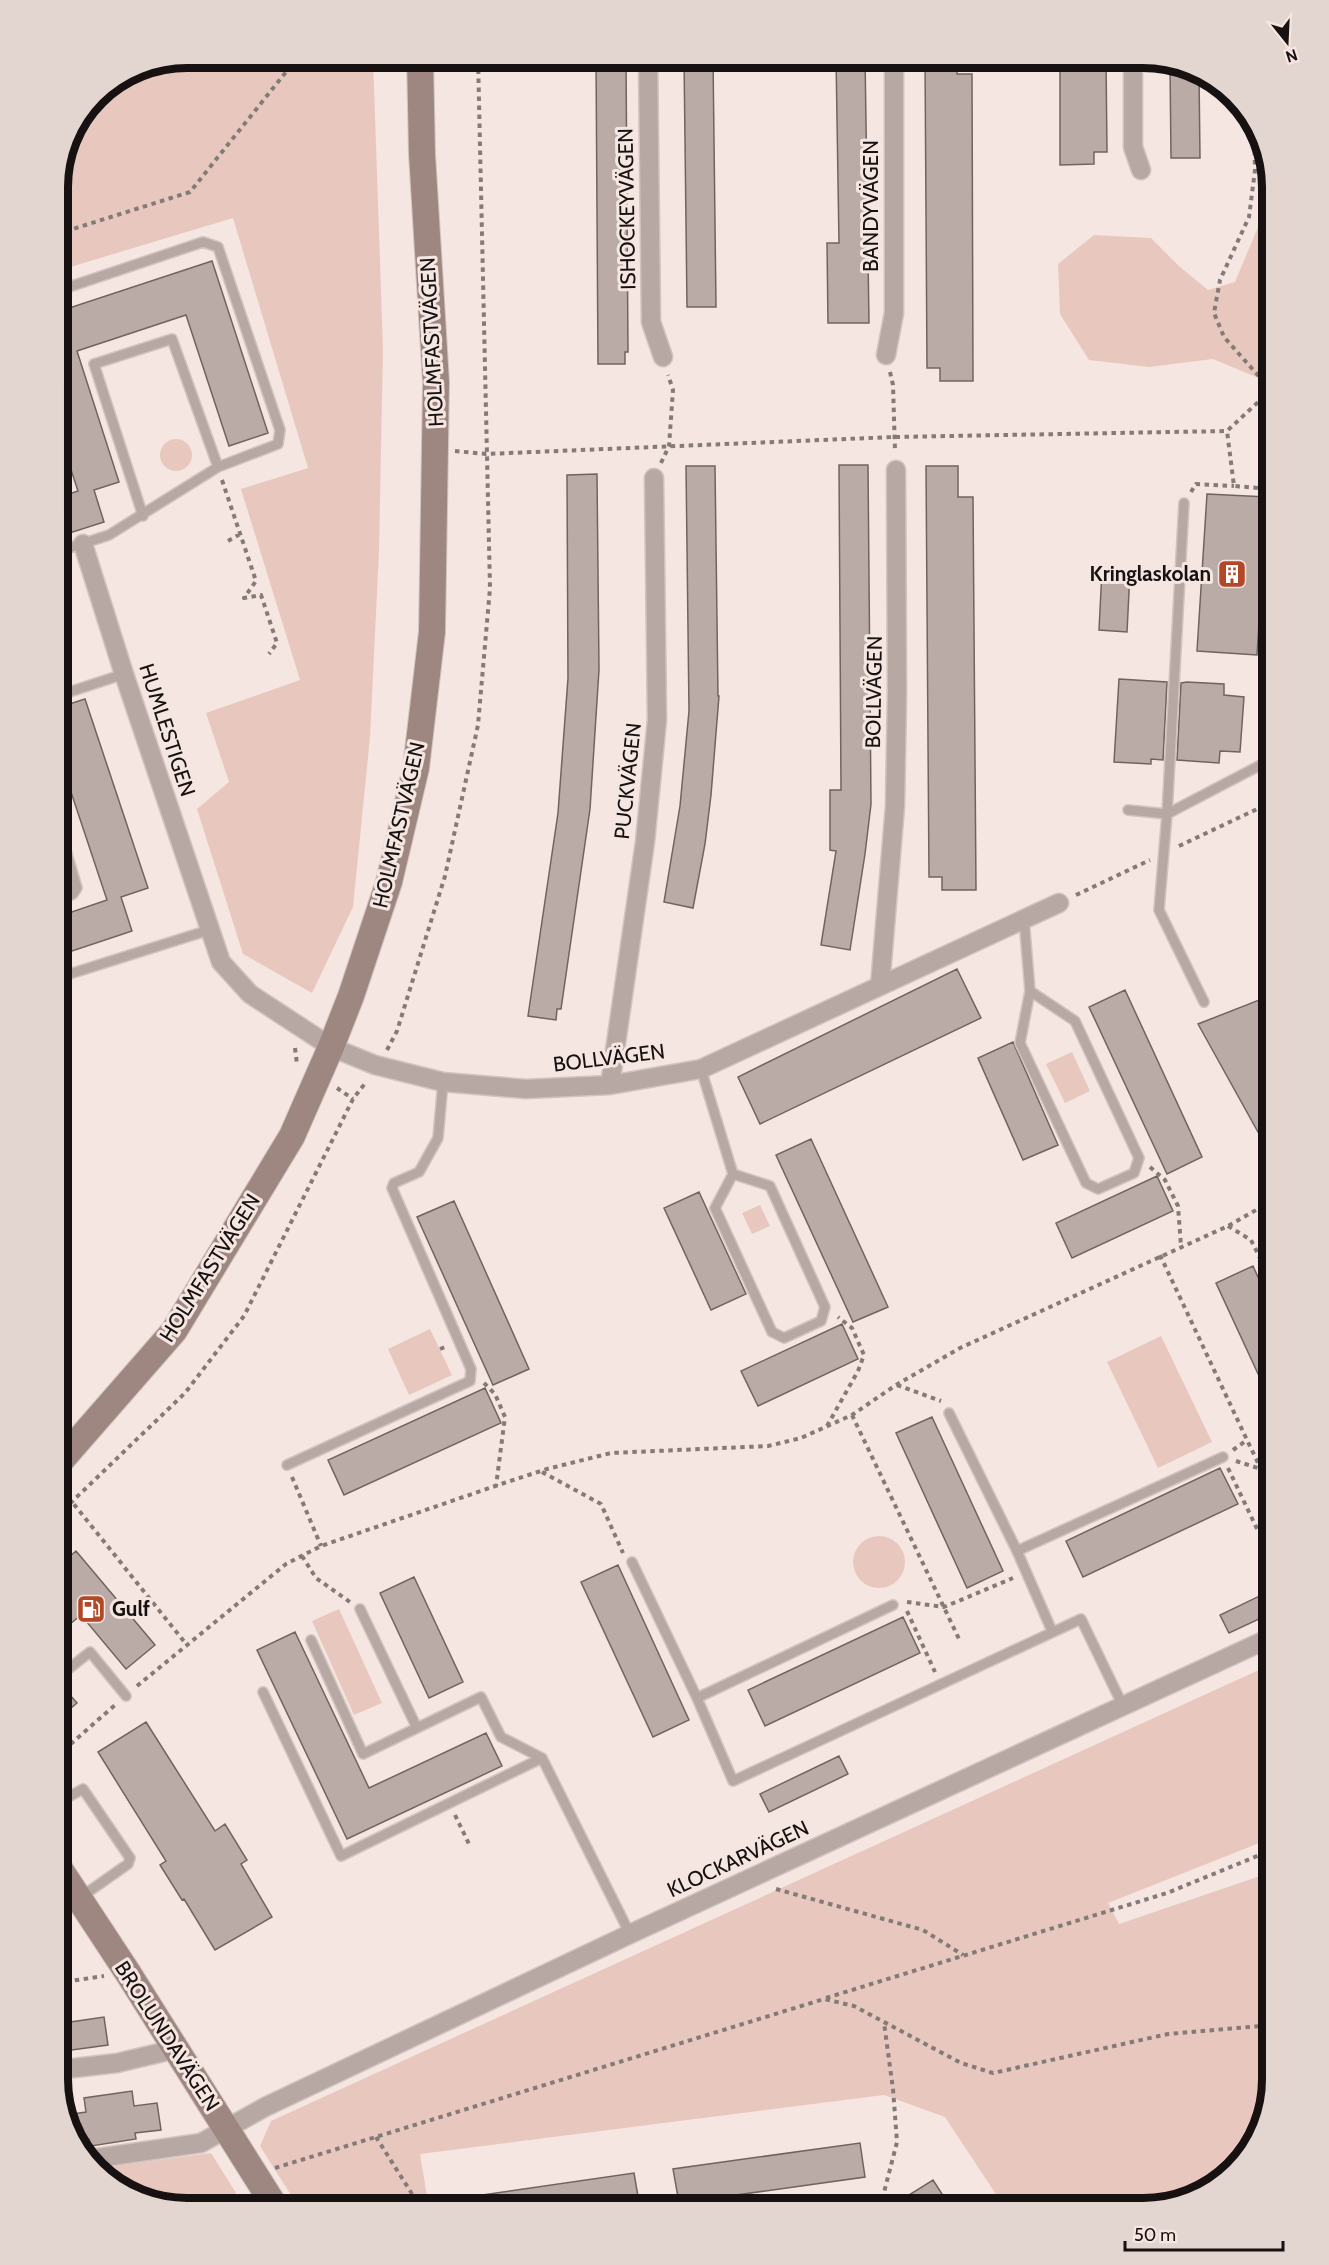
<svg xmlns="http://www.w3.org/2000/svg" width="1329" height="2265" font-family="Cabin,sans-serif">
	<rect width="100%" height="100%" fill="#f5e6e1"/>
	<path fill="#e8c8be" d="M187,57H373L383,349L379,551L370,737L353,907L312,993L243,954L197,809L229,782L206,713L300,680L241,489L308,468L233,218L57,271V179L67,137L95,95L138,67Z
		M1271,183L1272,385L1261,379L1213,359L1149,367L1089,360L1060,314L1058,264L1094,235L1151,238L1180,267L1208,290L1235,282L1261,220L1267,185Z
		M160 455a16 16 0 1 1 32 0a16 16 0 1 1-32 0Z
		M1072,1052L1090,1091L1065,1103L1046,1064Z
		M760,1205L770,1226L752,1234L742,1213Z
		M430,1329L452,1375L409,1395L388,1349Z
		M1161,1336L1212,1442L1158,1468L1107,1362Z
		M853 1562a26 26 0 1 1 52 0a26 26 0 1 1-52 0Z
		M339,1609L382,1703L354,1715L312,1621Z
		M1272,1664V1838L1108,1903L1119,1924L1272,1872V2078L1250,2150L1199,2195L1142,2208H1005L945,2117L884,2095L420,2154L429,2208H299L260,2146L271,2121Z
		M211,2153L236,2193L214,2208H179L114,2186L99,2168Z"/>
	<path fill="#baaba7" stroke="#716460" stroke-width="1.5" d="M596,57H626L628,352H625V364H598Z
		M684,57H713L716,307H687Z
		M836,57H865L869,323H828L827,243H839Z
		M925,57H957V74H972L973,381H940V368H927Z
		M1075,57H1106L1107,152H1094V164L1060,165V68H1075Z
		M1170,64L1199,74L1200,158H1171Z
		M212,261L268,433L229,446L186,315L77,351L119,482L94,490L104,522L57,537V498L78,491L57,427V312Z
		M839,465H868L871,804L865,854L850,950L821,945L836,851L830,850V790H841Z
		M686,466H715L718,696H719L711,795L705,844L693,908L664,902L680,806L689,711Z
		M926,466H958V497H973L976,890H942V877H929Z
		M597,474L599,670L590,809L561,1009H557L556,1020L528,1016L558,813L568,678L567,475Z
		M1207,494L1267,497L1257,655L1197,651Z
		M1102,570L1130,572L1127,632L1099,630Z
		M1119,679L1167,682L1163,760L1151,759V764L1114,762Z
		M1187,682L1224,684V695L1244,697L1240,752L1220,751L1219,763L1177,760L1181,683Z
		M85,699L148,888L121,897L132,931L57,956V917L107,900L57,750V708Z
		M957,969L981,1018L760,1124L738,1077Z
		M1125,990L1202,1157L1167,1174L1089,1007Z
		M1272,995V1125L1258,1132L1198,1024Z
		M1013,1042L1058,1145L1023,1160L978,1058Z
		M811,1139L888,1307L853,1322L776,1155Z
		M1157,1176L1173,1211L1072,1258L1056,1223Z
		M699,1192L746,1294L711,1310L664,1208Z
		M454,1201L529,1369L493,1385L417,1217Z
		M1253,1266L1272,1308V1404L1216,1283Z
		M842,1324L858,1359L758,1406L741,1371Z
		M485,1388L501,1423L344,1495L328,1460Z
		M932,1417L1003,1571L967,1588L896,1433Z
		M1220,1468L1238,1504L1083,1577L1066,1541Z
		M76,1551L155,1645L126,1669L81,1615L57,1635V1603L65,1596L57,1587V1567Z
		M618,1565L689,1720L653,1737L581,1582Z
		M414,1577L463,1682L429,1698L380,1593Z
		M1272,1590V1613L1229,1633L1220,1615Z
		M903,1617L920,1653L765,1726L748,1690Z
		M295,1632L369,1788L486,1733L502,1766L347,1839L257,1650Z
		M60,1684L77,1703L57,1720V1685Z
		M146,1722L215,1831L225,1824L247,1860L241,1864L272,1917L215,1950L184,1899L182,1900L160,1865L166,1861L98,1752Z
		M839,1756L848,1774L769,1812L760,1794Z
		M104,2017L108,2045L57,2052V2024Z
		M132,2091L134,2106L157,2103L161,2130L135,2133L136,2139L91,2146L89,2139L75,2141L70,2135L65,2115L86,2112L84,2098Z
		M860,2143L865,2177L679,2203L673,2169Z
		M634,2173L640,2208H463L462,2198Z
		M933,2180L951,2208H888Z"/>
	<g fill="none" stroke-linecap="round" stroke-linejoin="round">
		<g stroke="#d1c4c0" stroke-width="12">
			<path id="lane" d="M57,291L203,242L218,247L280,430L278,444L218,467
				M1184,503L1167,814L1159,910L1204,1002
				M57,552L109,535L218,467L172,339L94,364L143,516
				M57,696L124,674
				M1128,810L1167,814L1272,759
				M57,902L73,894L77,888L57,820
				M1024,919L1030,991L1075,1021L1139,1158L1134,1173L1098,1189L1086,1183L1020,1043L1030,991
				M57,978L209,930
				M701,1069L733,1174L770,1186L825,1307L821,1321L784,1338L772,1332L715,1208L733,1174
				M1272,1264V1265
				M949,1413L1017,1551L1052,1631
				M287,1465L470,1381L471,1369L392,1188L394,1183L419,1172L438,1138L443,1082
				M1017,1551L1223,1457
				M632,1562L697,1698L893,1605
				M360,1609L417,1728
				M311,1640L363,1754L481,1697L501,1737L542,1758L630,1934
				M57,1678L90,1652L126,1696
				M263,1692L341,1856L542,1758
				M697,1698L733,1781L1081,1619L1123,1706
				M57,1803L83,1789L130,1858L128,1864L81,1897"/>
		</g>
		<g stroke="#d1c4c0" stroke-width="21">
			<path id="street" d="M648,57L651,322L663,357
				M1133,57V147L1141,170
				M886,355L894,313V57
				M83,544L124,674L221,962L250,994L331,1047L375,1065L443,1082L526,1089L610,1085L701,1069L1059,903
				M880,986L895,806L897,694L896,470
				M610,1085L645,842L657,720L654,478
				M57,2070L117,2063L176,2049
				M91,2159L201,2143L265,2107L630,1934L1272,1637"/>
		</g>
		<g stroke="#d1c4c0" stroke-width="28">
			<path id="secondary" d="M57,1465L174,1331L292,1136L331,1047L351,996L389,882L416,768L432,632L436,382L422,154L420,57
				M57,1865L128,1973L276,2208"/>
		</g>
		<path stroke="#847a77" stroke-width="4" stroke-dasharray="4.5 4.5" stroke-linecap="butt" d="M1254,124L1255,170L1249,217L1220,280L1214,313L1224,337L1272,391
			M57,234L190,192L298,57
			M890,372L893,385L895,451
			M1271,390L1227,431L1234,486L1272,489
			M455,451L486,454L894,437L1227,431
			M661,463L669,446L673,390L668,375
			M222,480L256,581L244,598L261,595L277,643L269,654
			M1191,492L1196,484L1234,486
			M228,541L240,534
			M1179,846L1272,802
			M1076,895L1150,860
			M295,1048L297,1064
			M387,1050L397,1031L445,876L478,725L490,588L478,57
			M337,1088L353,1099
			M1150,1167L1165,1180L1178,1206L1181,1246
			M1228,1226L1251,1240L1260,1258
			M1160,1255L1247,1440L1261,1469L1272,1482
			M440,1349L448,1346
			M484,1383L495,1394L505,1417L496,1486
			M897,1385L941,1401
			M852,1415L960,1641
			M827,1426L858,1371L864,1355L852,1328L838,1317
			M1233,1450L1247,1440
			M1236,1461L1261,1469L1272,1464
			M1228,1468L1259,1533
			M542,1472L601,1504L623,1553
			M292,1477L321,1546
			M57,1507L73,1503L186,1644
			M57,1516L185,1393L244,1316L353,1099L366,1082
			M302,1556L316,1578L350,1602
			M907,1602L944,1607L1013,1578
			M907,1611L935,1672
			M137,1686L286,1564L321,1546L504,1483L547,1469L611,1453L768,1446L801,1438L852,1415L896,1385L960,1348L1228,1226L1272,1201
			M57,1756L115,1705
			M455,1815L470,1846
			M776,1889L923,1930L963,1955
			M57,1983L104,1976
			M826,1998L1167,1893L1272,1850
			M376,2137L421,2208
			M275,2168L824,1999L854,2006L961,2063L993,2073L1168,2034L1272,2025
			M880,2208L897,2142L893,2089L884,2023"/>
		<use href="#lane" stroke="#b7a8a3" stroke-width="9"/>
		<use href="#street" stroke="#b7a8a3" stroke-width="18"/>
		<use href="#secondary" stroke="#9e8781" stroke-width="26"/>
	</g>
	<defs>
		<g id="building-square" transform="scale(1.5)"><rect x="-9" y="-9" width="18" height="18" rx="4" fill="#b14828" stroke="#f5e6e1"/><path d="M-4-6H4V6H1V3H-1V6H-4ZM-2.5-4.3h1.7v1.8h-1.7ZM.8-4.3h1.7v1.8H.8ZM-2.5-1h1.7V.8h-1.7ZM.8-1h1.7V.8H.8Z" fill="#fff"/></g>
		<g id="fuel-square" transform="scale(1.5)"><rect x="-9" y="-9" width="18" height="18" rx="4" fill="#b14828" stroke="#f5e6e1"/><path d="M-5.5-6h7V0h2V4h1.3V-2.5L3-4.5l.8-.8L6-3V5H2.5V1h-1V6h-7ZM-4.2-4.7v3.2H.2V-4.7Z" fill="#fff"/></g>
	</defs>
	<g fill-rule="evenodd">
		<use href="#building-square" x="1232" y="574"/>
		<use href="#fuel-square" x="91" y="1609"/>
	</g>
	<g text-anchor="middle" stroke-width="6" stroke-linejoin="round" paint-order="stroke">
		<g font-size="21" fill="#171211" stroke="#f5e6e1">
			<text transform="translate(871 206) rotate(-90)" y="7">BANDYVÄGEN</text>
			<text transform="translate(627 209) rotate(-91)" y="7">ISHOCKEYVÄGEN</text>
			<text transform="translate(432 342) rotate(-93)" y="7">HOLMFASTVÄGEN</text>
			<text transform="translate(874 692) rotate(-89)" y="7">BOLLVÄGEN</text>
			<text transform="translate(167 730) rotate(72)" y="7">HUMLESTIGEN</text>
			<text transform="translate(628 781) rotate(-84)" y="7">PUCKVÄGEN</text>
			<text transform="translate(399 825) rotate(-77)" y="7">HOLMFASTVÄGEN</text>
			<text transform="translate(609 1058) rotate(-7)" y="7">BOLLVÄGEN</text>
			<text transform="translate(210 1268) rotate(-58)" y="7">HOLMFASTVÄGEN</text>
			<text transform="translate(738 1859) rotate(-25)" y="7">KLOCKARVÄGEN</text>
			<text transform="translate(167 2036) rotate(57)" y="7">BROLUNDAVÄGEN</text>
		</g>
		<g font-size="21" font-weight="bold" fill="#171211" stroke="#f5e6e1" text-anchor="end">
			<text x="1211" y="581">Kringlaskolan</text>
			<text x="112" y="1616" text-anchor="start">Gulf</text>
		</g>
	</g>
	<path d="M0 0H1329V2265H0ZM187 68H1143A119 119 0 0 1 1262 187V2079A119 119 0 0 1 1143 2198H187A119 119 0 0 1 68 2079V187A119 119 0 0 1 187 68Z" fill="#e3d5d0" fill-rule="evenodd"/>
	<path fill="none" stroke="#171211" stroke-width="8" d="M187 68H1143A119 119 0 0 1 1262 187V2079A119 119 0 0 1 1143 2198H187A119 119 0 0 1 68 2079V187A119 119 0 0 1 187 68Z"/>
	<g transform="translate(1287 42) rotate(162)" stroke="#f5e6e1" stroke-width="4.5" paint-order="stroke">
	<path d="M0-4.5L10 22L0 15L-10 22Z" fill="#171211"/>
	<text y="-9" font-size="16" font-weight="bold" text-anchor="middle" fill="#171211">N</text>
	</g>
	<path d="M1125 2241v9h158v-9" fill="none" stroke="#171211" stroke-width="3"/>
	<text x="1134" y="2241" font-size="18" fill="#171211" stroke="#f5e6e1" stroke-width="4.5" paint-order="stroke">50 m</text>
</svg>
